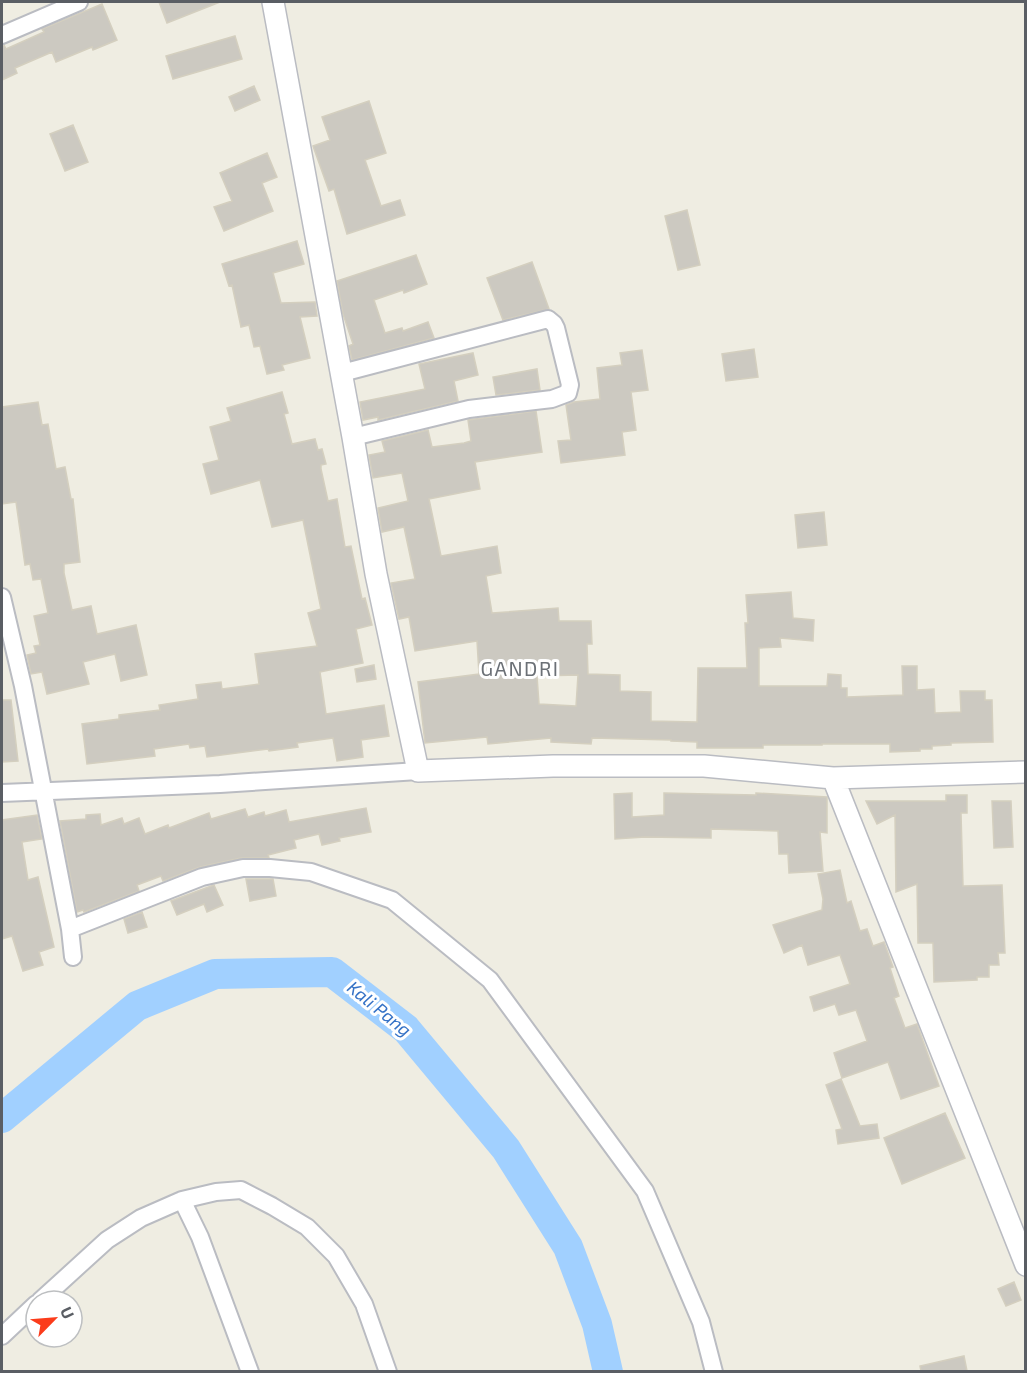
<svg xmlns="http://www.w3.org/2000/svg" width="1027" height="1373" font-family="'Exo 2',sans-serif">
	<rect width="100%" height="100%" fill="#efede2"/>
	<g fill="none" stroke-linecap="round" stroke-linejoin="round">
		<path stroke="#a1d0ff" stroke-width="30" d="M2,1118L137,1006L215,974L332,972L406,1029L506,1149L568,1247L597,1324L608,1372"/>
	</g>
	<path fill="#ccc9c1" stroke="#d4cfbf" stroke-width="1.5" fill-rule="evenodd" d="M159,2H220L167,23Z
		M102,4L117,40L93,50L92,47L56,62L52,52L15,68L17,73L2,80V45H4L6,49L44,32L42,29Z
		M235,36L242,59L173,79L166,56Z
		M254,86L260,100L235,111L229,97Z
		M369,101L386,153L365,160L381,206L400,200L405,215L347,234L334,189L329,191L313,146L330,140L322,117Z
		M73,125L88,162L65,171L50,134Z
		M267,153L277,177L262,183L273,211L224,231L214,207L232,201L220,173Z
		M687,210L700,265L678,270L665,216Z
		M297,241L304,264L273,273L281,303L315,302L317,316L300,317L310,358L282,365L284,370L267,374L260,346L254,347L249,325L241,327L232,285L229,286L222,264Z
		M416,255L427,284L404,293L403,290L374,300L385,333L402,328L403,331L428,322L434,338L352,360L349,346L353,344L343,314L337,281Z
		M532,262L549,309L503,320L487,278Z
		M754,349L758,377L726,381L722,354Z
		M642,350L648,390L631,392L636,430L622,432L625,455L561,463L558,441L571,440L566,405L574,402L600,399L597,368L622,365L620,353Z
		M473,353L478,375L454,381L458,401L378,420V417L363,420L360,402L425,389L419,364Z
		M537,369L540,390L496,395L493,377Z
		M282,392L288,413L284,414L292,444L315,439L318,450L322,449L326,464L321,465V469L328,501L337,499L345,547L351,546L362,599L365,598L372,625L356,629L363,663L320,672L326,714L384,705L389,736L361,740L363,757L337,761L333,738L297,743L298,747L269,751L268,749L207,757L205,746L190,748L189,744L154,749L155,756L87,764L82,724L119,719V715L160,710L159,705L198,699L196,685L221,682L222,689L259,684L255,654L317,646L308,613L321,609L303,520L272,527L260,480L211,494L203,464L219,460L210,427L231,421L227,408Z
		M38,402L42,425L48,424L56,469L65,467L71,499H73L80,562L64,564V573L72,610L91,606L97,634L136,625L147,675L121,681L115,654L83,662L89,684L47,694L42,672L31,674L27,655L36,653L34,646L40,645L34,616L48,613L41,579L33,580L30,564L25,565L16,502L2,504V407Z
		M536,411L542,452L475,462L480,489L429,499L441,556L497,546L501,573L486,576L492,613L558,608L559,621H591L592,644H587L588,674L620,675V691L651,692V721L697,722L698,668H747L745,623H748L746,595L791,592L793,618L814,620L813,641L780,638L781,647L759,648V686H827L828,674L841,675V688H847V697L903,695L902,666H917V690L934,689L935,713L961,712L960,691H985V700H992L993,742L951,743V745L932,746V749H920V751L890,752V744H822V745H763V748H697V742L671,741V740L592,738L591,744L551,742V738L488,744L487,737L425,743L418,682L479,674L477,641L415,651L409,617L399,619L391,583L415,579L404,527L382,532L378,508L408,501L402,473L373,478L369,455L385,452L382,441L428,430L432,447L464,443L471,441L468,420ZM578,675L576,706L539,704L537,676Z
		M824,512L827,545L798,548L795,515Z
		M374,665L376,679L357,682L355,669Z
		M2,700H11L18,761L2,762Z
		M632,793V817L664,815V793L756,795V793L827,797V833L820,832L823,871L789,873L788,854H779L778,831L711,829V838L645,837L615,839L614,794Z
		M946,795H967V813H961L963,886L1002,885L1005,953H998L999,965H989V977H977V980L934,982L933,943H918L917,884L896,892L895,815L877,824L866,801H946Z
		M992,801H1011L1013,847L994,848Z
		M366,808L371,832L339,838L340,841L322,845L319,834L294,840L296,848L268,855L269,858H241L200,867L163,881L161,876L137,885L139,891L84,912L83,910L77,912L60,821L86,819V815L100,814L101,825L122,818L124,824L139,818L145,834L168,825L169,828L209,813L211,819L245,809L248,817L264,812L265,816L286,810L289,822Z
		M37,815L42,839L22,842L28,880L38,877L54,947L39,952L43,965L23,971L12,936L2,939V820Z
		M840,870L847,903L851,901L860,931L867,929L873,946L884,942L893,967L890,968L899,996L894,998L905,1028L917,1024L939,1086L901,1099L888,1062L842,1078L834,1053L867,1041L856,1010L839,1015L835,1004L814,1011L810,997L850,984L840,955L808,965L802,945L784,953L773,925L822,910L823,899L818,874Z
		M246,879H273L276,896L250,901Z
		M214,885L223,905L207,912L204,904L177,915L171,901Z
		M142,912L147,927L128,933L124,919Z
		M841,1079L860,1126L877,1124L879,1138L838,1144L836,1130L842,1129L826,1085Z
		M945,1113L965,1158L902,1184L884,1138Z
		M1014,1282L1021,1300L1006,1306L998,1289Z
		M964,1356L967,1371H921L920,1366Z"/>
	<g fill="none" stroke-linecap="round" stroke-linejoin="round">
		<g stroke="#babcc2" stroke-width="20">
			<path id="minor" d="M2,35L79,2
				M342,373L548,319L554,324L556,328L570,385L568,393L552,399L469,409L353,437
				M2,597L23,686L70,929L73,957
				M2,793L220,784L418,771
				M70,929L202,877L243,868H270L311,872L392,900L490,980L645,1191L701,1322L714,1372
				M182,1200L200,1237L250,1372
				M40,1301L107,1240L141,1218L182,1200L216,1192L241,1190L272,1206L307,1227L336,1256L364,1304L388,1372
				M2,1336L36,1304"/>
		</g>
		<g stroke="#babcc2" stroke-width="24">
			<path id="tertiary" d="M273,2L353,437L376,574L418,771L553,766H704L833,778L1026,772
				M833,778L1026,1265"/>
		</g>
		<use href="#minor" stroke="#fff" stroke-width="16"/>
		<use href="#tertiary" stroke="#fff" stroke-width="21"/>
	</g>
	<g text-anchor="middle" stroke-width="6" stroke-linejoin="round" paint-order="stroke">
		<g font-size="18" font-style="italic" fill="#3572c6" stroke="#fff">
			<text transform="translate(379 1009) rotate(39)" y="6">Kali Pang</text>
		</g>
		<g font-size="20" letter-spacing="1.5" fill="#6b7076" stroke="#fff">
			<text x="520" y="676">GANDRI</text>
		</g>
	</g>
	<rect width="1027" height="1373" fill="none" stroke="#5a5e64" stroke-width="6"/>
	<g transform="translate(54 1319) rotate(65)"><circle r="28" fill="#ffffff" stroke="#bdbfc1" stroke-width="1.5"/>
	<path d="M0-4.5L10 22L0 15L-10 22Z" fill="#fb3c1b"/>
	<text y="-9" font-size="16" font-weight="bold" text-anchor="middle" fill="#5a5e64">U</text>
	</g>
</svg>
